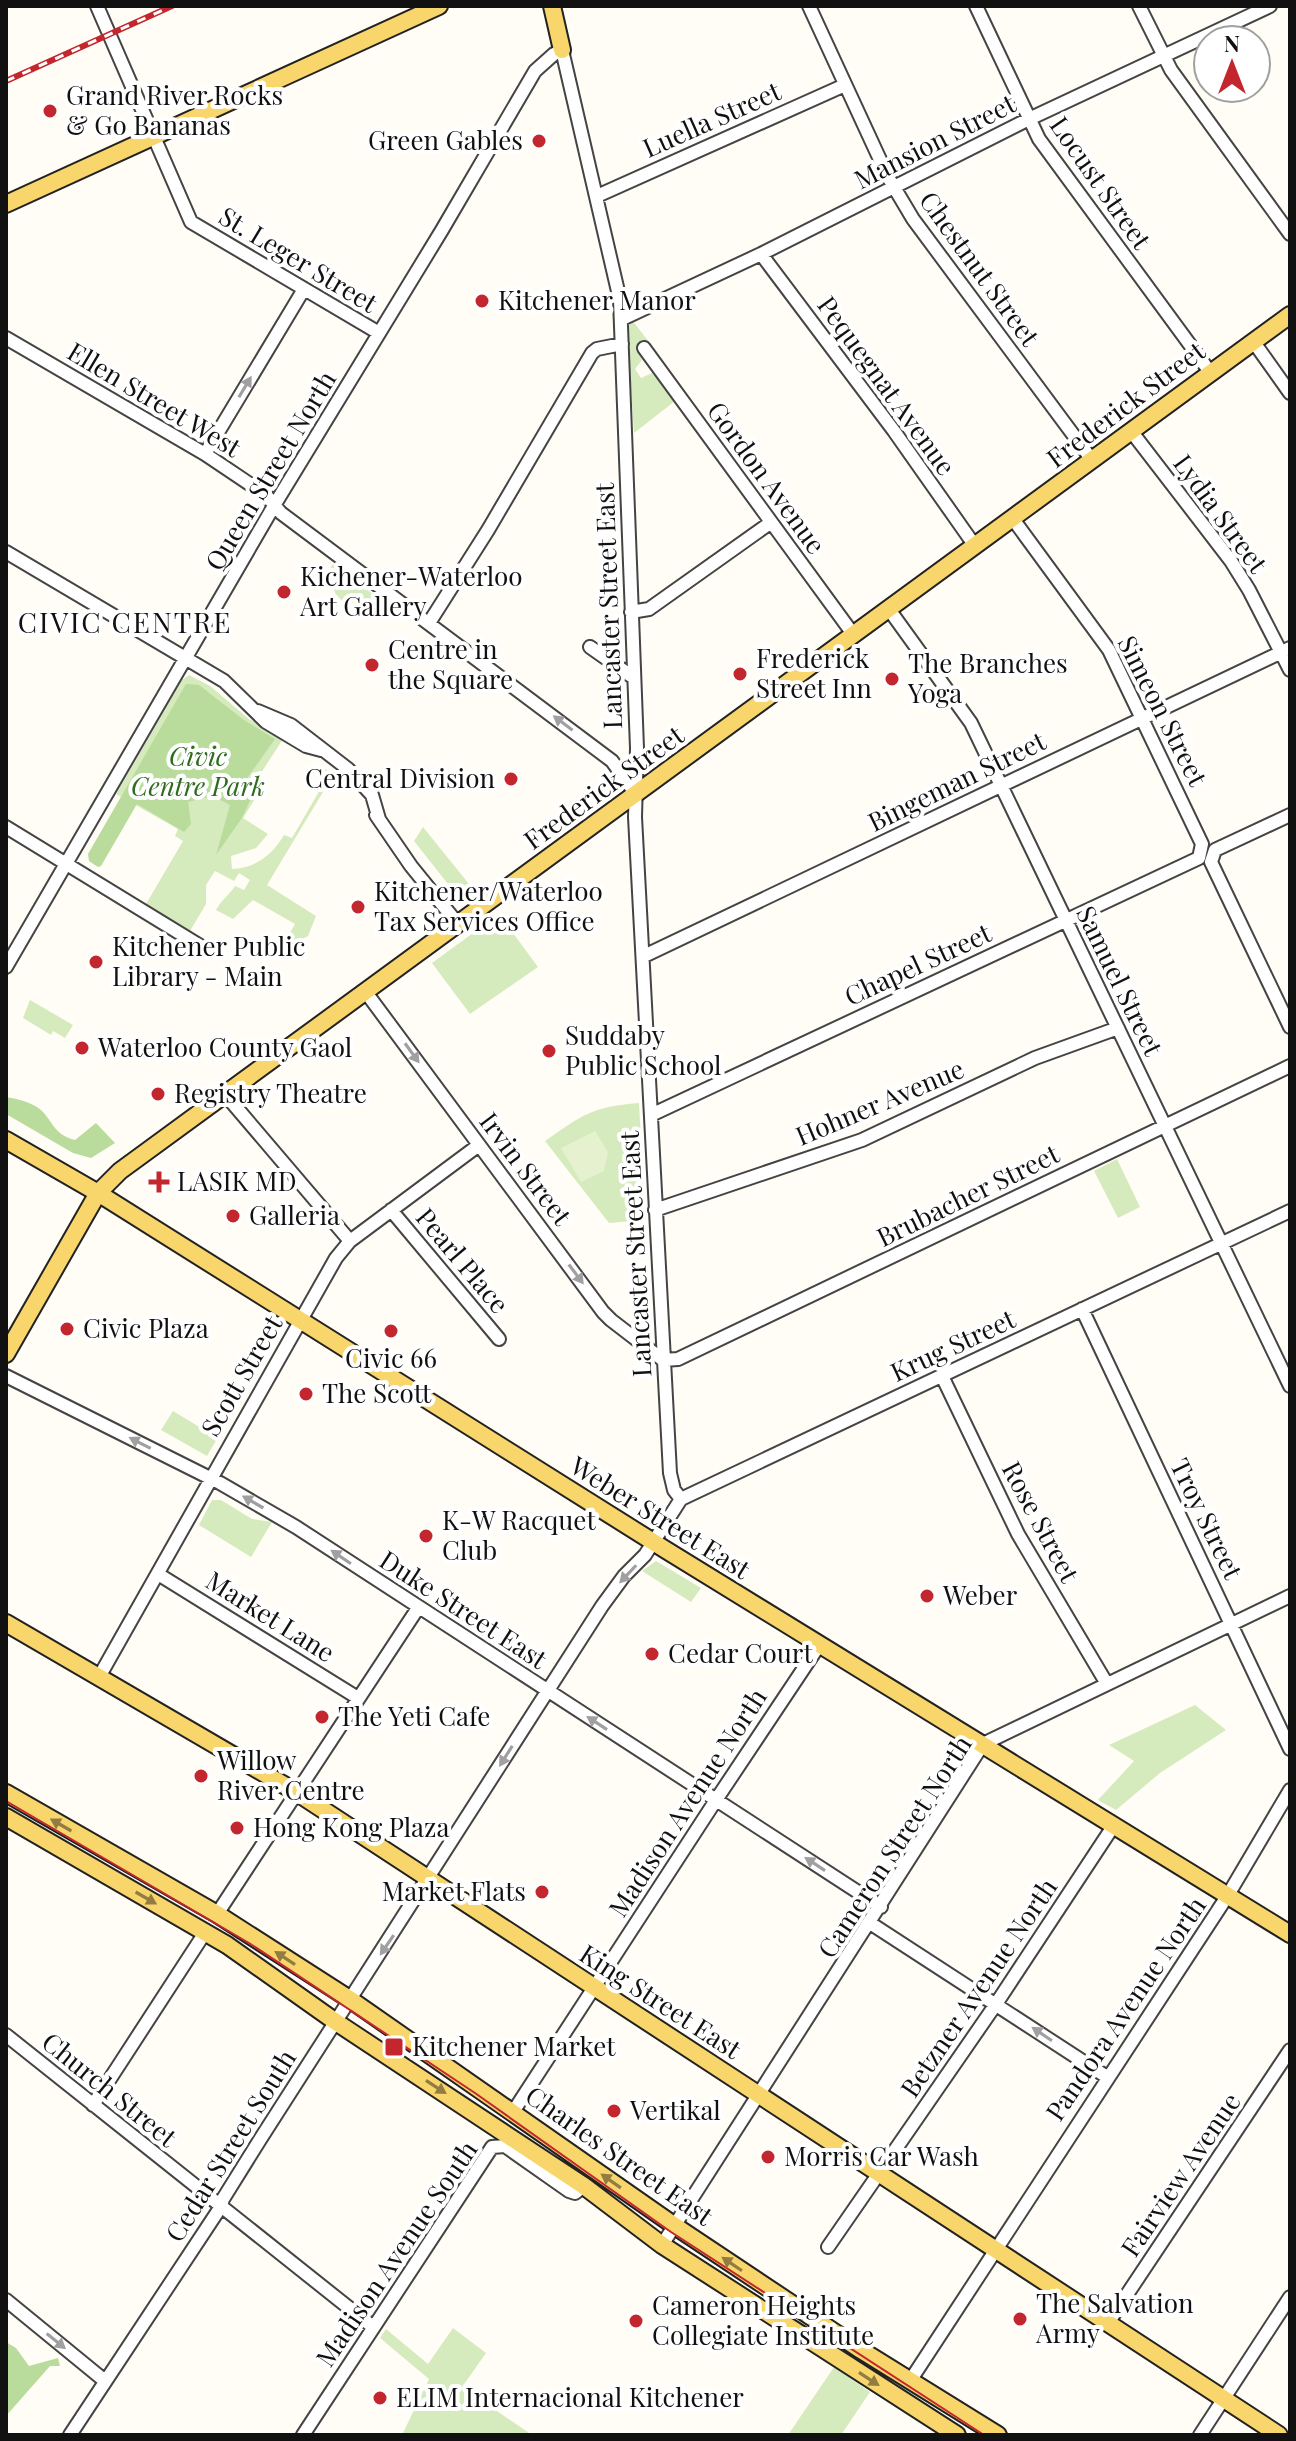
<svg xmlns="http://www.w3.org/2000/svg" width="1296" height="2441" font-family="'Playfair Display',serif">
	<rect width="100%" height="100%" fill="#fffdf5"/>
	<path fill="#d5ebbd" d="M632,320L649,342L638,351L642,360L635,369L641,378L652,373L656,376L675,401L634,433L627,330Z
		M333,564L389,606L388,613L380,617L375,615L373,609L354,602L349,604L343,602L335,593L328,572Z
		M189,675L210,686L249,719L283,739L259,776L266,781L243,818L268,834L256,848L231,856L232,869C255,869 273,854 284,835L292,838L324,783L317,778L324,768L337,778L332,777L267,885L316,916L308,936L294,943L286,940L295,924L253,900L233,919L216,910C222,899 229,895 235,886L244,890L250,880L239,873L234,881L215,871L206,885V904L190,931L146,904L183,841L175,836L178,829L116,794L182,680Z
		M423,827L473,889L459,898L414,841Z
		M499,914L538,967L470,1014L432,963Z
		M30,1000L73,1025L65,1038L53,1031L51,1035L23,1018Z
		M639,1103L645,1220L609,1223L545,1141C584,1114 591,1107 639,1103Z
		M1117,1159L1140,1207L1118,1218L1094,1171Z
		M173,1411L211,1434L215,1428L221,1432L207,1456L161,1430Z
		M212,1500H221L252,1519L272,1522L251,1557L199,1525Z
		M656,1561L701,1588L691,1602L642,1571Z
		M1195,1705L1226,1730L1160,1773L1116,1810L1098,1800L1134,1761L1109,1745Z
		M453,2328L486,2353L462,2387L532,2435H402L429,2379L380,2338L386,2329L428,2364Z
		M834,2367L870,2392L841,2435H788Z"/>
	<path fill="#b9dc9c" d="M186,684L199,685L244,720L275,739L243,784L254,792L242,818L216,855L230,805L213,796L188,802L191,824L184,832L137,804L101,866L98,867L89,861L88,854Z
		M6,1097C17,1099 27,1101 37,1107C54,1119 51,1134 75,1140L96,1123L115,1143L91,1158L73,1153L6,1114Z
		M6,2342L16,2348L29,2366L58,2358L60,2366H50L6,2416Z"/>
	<path fill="#e6f2cf" d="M595,1131L608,1152L604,1171L581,1182L561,1148Z"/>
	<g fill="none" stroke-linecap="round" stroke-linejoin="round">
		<g stroke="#444" stroke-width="16">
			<path id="minor" d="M97,6L191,222L379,333
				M809,6L888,177L913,219L1092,460
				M976,6L1039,139L1210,372
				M1139,6L1171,70L1290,234
				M597,196L845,85
				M761,254L894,431L975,546
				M622,319L761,254L1029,119L1270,6
				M6,338L205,454L266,495L281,513L612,761L635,793
				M1253,341L1290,393
				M644,348L853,634
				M1131,431L1231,561L1249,590L1290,670
				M205,454L304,289
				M6,552L224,681L266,722L306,746L321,750
				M888,608L971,723L1290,1386
				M631,612L649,609L770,523
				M429,623L488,530L592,353L597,349L622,344
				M590,647L634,678
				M258,711L291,725L348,769L372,795L379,819
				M376,815L411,866L458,924
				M1290,815L1215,850L1211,862L1290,1027
				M6,827L207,950
				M644,956L1290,648
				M6,967L275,504L442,230L535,71L554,54L562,50L620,300L637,748L635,817L670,1473L674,1490L681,1499
				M365,991L603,1312L611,1320L663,1360
				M224,1093L350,1241
				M651,1115L1199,858L1202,844L1109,650L1013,519
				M391,1210L499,1339
				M655,1210L862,1140L1035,1058L1118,1028
				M1082,1309L1290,1749
				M663,1360L678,1359L1290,1066
				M6,1376L220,1483L296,1527L881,1907
				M942,1376L1018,1534L1107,1684
				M158,1574L358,1698
				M99,1677L336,1258L350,1241L479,1145
				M217,1914L418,1608
				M870,1923L1107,2077
				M6,2035L373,2327
				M93,2105L206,1931
				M513,2112L716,1800L820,1644
				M662,2245L983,1744L1290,1596
				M828,2247L996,2004L1114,1825
				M6,2300L105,2381
				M1108,2323L1290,2050
				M910,2381L1228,1895L1290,1790
				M70,2435L220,2208L223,2199L261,2138L602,1606L624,1576L645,1555L681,1499L1290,1211
				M303,2435L492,2147L505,2146L569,2191L575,2193L584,2186
				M1200,2435L1290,2297"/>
		</g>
		<g stroke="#222" stroke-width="20">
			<path id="major" d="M552,6L562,50
				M6,204L439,6
				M6,1140L98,1193L666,1550L1290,1934
				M6,1354L98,1193L120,1171L1290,315
				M6,1623L296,1792L1279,2435
				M6,1793L217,1914L351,2000L675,2226L861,2350L998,2435
				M6,1817L227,1945L336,2022L584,2186L662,2245L957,2435"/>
		</g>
		<use href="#minor" stroke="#fff" stroke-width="12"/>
		<use href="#major" stroke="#f9d66b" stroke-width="16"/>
		<path stroke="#c4262e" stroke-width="2" d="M6,1801L249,1943L475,2093L671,2232L984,2435"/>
		<g stroke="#c4262e" stroke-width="6">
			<path id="rail" d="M6,81L172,6"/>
		</g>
		<use href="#rail" stroke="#fff" stroke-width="3" stroke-dasharray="9" stroke-linecap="butt"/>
	</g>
	<defs><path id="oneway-solid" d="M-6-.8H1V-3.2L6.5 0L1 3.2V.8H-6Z" transform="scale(2)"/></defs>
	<g fill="#a0a0a0">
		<use href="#oneway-solid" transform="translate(245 387) rotate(-59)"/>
		<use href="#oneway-solid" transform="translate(563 723) rotate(-143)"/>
		<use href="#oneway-solid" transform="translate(412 1053) rotate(54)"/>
		<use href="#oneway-solid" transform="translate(576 1274) rotate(53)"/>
		<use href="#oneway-solid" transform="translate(140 1443) rotate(-153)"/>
		<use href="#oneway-solid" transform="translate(253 1502) rotate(-150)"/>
		<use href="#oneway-solid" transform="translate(341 1557) rotate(-146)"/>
		<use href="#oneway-solid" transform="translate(628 1574) rotate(133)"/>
		<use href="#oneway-solid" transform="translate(597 1723) rotate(-147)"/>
		<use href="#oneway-solid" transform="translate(506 1756) rotate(122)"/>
		<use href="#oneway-solid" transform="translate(815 1864) rotate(-147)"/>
		<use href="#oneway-solid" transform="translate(387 1945) rotate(124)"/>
		<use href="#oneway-solid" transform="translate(1042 2034) rotate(-146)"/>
		<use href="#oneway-solid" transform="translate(56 2341) rotate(39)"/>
	</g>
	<g fill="#917d42">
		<use href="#oneway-solid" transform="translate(61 1825) rotate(-150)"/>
		<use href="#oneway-solid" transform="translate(146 1898) rotate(30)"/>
		<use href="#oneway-solid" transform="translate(285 1958) rotate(-147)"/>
		<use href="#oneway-solid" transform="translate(436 2087) rotate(33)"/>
		<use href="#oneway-solid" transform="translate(611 2181) rotate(-145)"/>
		<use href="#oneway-solid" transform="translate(732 2264) rotate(-146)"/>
		<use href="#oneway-solid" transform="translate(869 2379) rotate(33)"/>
	</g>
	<g fill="#c4262e" stroke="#fff" stroke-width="3">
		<circle cx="50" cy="111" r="8"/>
		<circle cx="539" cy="141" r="8"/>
		<circle cx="482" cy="301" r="8"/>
		<circle cx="284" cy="592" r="8"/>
		<circle cx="372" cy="665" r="8"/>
		<circle cx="740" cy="674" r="8"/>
		<circle cx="892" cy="679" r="8"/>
		<circle cx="511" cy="779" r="8"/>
		<circle cx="358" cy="907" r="8"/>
		<circle cx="96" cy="962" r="8"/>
		<circle cx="82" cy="1048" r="8"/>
		<circle cx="549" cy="1051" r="8"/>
		<circle cx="158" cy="1094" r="8"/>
		<path d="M155 1170h8v8h8v8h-8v8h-8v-8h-8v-8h8z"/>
		<circle cx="233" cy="1216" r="8"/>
		<circle cx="67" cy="1329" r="8"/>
		<circle cx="391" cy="1331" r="8"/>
		<circle cx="306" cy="1394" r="8"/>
		<circle cx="426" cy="1536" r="8"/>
		<circle cx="927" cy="1596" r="8"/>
		<circle cx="652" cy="1654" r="8"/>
		<circle cx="322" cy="1717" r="8"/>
		<circle cx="201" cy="1776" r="8"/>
		<circle cx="237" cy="1828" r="8"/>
		<circle cx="542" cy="1892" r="8"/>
		<rect x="384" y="2037" width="20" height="20" rx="4"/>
		<circle cx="614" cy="2111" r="8"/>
		<circle cx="768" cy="2157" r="8"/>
		<circle cx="1020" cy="2319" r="8"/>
		<circle cx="636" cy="2321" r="8"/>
		<circle cx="380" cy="2398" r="8"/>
	</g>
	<g text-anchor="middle" stroke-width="8" stroke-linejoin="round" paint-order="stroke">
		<g font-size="26" fill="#111" stroke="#fff" text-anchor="start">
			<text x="66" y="105">Grand River Rocks<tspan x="66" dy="30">&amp; Go Bananas</tspan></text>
			<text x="523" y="150" text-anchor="end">Green Gables</text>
			<text x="498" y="310">Kitchener Manor</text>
			<text x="300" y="586">Kichener-Waterloo<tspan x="300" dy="30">Art Gallery</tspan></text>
			<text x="388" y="659">Centre in<tspan x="388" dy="30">the Square</tspan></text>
			<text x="756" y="668">Frederick<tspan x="756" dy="30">Street Inn</tspan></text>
			<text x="908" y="673">The Branches<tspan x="908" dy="30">Yoga</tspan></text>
			<text x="495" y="788" text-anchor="end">Central Division</text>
			<text x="374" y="901">Kitchener/Waterloo<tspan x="374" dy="30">Tax Services Office</tspan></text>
			<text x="112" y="956">Kitchener Public<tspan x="112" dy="30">Library - Main</tspan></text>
			<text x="565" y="1045">Suddaby<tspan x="565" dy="30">Public School</tspan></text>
			<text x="98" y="1057">Waterloo County Gaol</text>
			<text x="174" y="1103">Registry Theatre</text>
			<text x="177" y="1191">LASIK MD</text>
			<text x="249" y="1225">Galleria</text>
			<text x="83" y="1338">Civic Plaza</text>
			<text x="391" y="1368" text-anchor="middle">Civic 66</text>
			<text x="322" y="1403">The Scott</text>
			<text x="442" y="1530">K-W Racquet<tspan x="442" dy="30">Club</tspan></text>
			<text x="943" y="1605">Weber</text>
			<text x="668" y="1663">Cedar Court</text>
			<text x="338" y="1726">The Yeti Cafe</text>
			<text x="217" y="1770">Willow<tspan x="217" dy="30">River Centre</tspan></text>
			<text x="253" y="1837">Hong Kong Plaza</text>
			<text x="526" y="1901" text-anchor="end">Market Flats</text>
			<text x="412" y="2056">Kitchener Market</text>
			<text x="630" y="2120">Vertikal</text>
			<text x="784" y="2166">Morris Car Wash</text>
			<text x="1036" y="2313">The Salvation<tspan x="1036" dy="30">Army</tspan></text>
			<text x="652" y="2315">Cameron Heights<tspan x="652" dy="30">Collegiate Institute</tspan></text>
			<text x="396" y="2407">ELIM Internacional Kitchener</text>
		</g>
		<g font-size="26" fill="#111" stroke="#fff">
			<text transform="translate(712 120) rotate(-24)" y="9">Luella Street</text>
			<text transform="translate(935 142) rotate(-27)" y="9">Mansion Street</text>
			<text transform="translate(1100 183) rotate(55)" y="9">Locust Street</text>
			<text transform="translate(298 260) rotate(31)" y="9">St. Leger Street</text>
			<text transform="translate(979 269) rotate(54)" y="9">Chestnut Street</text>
			<text transform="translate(886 386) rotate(54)" y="9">Pequegnat Avenue</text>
			<text transform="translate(154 400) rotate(31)" y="9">Ellen Street West</text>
			<text transform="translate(1126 405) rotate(-37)" y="9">Frederick Street</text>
			<text transform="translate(271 471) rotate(-59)" y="9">Queen Street North</text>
			<text transform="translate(766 478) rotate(54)" y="9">Gordon Avenue</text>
			<text transform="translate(1220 514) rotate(54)" y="9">Lydia Street</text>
			<text transform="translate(609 606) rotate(-92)" y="9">Lancaster Street East</text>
			<text transform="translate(1162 711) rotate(63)" y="9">Simeon Street</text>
			<text transform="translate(957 782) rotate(-26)" y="9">Bingeman Street</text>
			<text transform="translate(604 788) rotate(-36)" y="9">Frederick Street</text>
			<text transform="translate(918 965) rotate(-25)" y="9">Chapel Street</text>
			<text transform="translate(1119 981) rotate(64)" y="9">Samuel Street</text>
			<text transform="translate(880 1103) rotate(-23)" y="9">Hohner Avenue</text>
			<text transform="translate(525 1169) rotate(53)" y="9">Irvin Street</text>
			<text transform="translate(968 1196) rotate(-26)" y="9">Brubacher Street</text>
			<text transform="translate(636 1254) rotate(-93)" y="9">Lancaster Street East</text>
			<text transform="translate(462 1261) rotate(50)" y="9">Pearl Place</text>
			<text transform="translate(953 1346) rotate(-25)" y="9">Krug Street</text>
			<text transform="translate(242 1376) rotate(-60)" y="9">Scott Street</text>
			<text transform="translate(660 1518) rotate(32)" y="9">Weber Street East</text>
			<text transform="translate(1206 1519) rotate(64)" y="9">Troy Street</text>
			<text transform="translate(1040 1522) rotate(62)" y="9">Rose Street</text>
			<text transform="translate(463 1610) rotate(33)" y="9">Duke Street East</text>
			<text transform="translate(270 1617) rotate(32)" y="9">Market Lane</text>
			<text transform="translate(688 1803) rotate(-57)" y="9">Madison Avenue North</text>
			<text transform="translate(895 1847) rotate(-57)" y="9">Cameron Street North</text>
			<text transform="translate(979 1988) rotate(-56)" y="9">Betzner Avenue North</text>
			<text transform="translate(660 2002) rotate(33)" y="9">King Street East</text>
			<text transform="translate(1126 2009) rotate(-56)" y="9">Pandora Avenue North</text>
			<text transform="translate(109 2090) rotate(39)" y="9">Church Street</text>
			<text transform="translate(231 2146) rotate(-58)" y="9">Cedar Street South</text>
			<text transform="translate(619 2156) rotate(35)" y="9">Charles Street East</text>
			<text transform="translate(1181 2175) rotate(-56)" y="9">Fairview Avenue</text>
			<text transform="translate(397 2254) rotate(-56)" y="9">Madison Avenue South</text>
		</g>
		<g font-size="26" font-style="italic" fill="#2f6b1f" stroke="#fff">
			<text x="198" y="766">Civic<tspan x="198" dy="30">Centre Park</tspan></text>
		</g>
		<g font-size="28" letter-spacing="2" fill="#111" stroke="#fff">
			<text x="125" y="633">CIVIC CENTRE</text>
		</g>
	</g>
	<rect width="1296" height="2441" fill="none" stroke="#111111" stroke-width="16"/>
	<g transform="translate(1232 64)"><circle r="38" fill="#ffffff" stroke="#a0a0a0" stroke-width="2"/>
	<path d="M0-6L14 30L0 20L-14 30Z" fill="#c4262e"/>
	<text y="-12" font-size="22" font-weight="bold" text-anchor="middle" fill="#111111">N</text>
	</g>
</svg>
